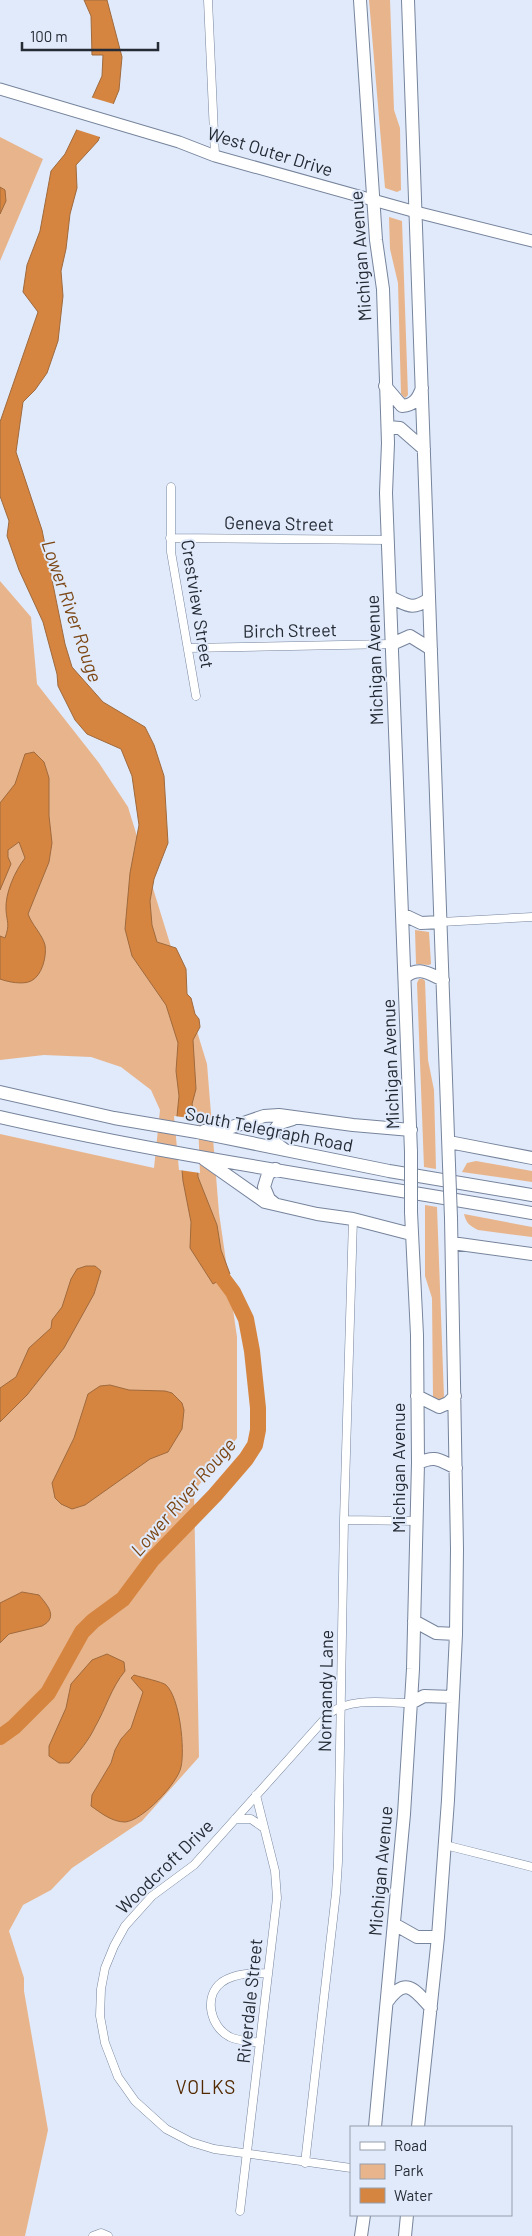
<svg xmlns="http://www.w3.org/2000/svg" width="532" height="2236" font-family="Barlow,sans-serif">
	<rect width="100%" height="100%" fill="#e0eafa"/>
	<path fill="#e8b48c" d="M369,0H390L394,110L400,128L401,190L397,192L385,188Z
		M0,137L43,159L0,261Z
		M389,217L402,221L408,395L405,398L401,394L398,283L390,249Z
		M0,581L31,617L37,684L99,763L128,807L207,1064L219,1213L237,1337V1438L194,1491L199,1757L142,1821L72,1868L51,1890L23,1905L9,1931L24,1978V1991L48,2130L25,2236H0V1134L154,1168L160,1110L151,1090L121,1067L91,1057L44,1055L0,1060Z
		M415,930L429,932L431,964L429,965L416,964Z
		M419,979H423L425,981L428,1060L434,1090L436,1169L424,1167L417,983Z
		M476,1161L532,1171V1182L462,1172L467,1163Z
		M425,1205L437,1207L444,1397L442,1401H436L433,1397L432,1298L425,1276Z
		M464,1214L532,1227V1237L478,1230C470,1226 466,1223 464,1214Z"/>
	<path fill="#d58540" stroke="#a06a3d" d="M84,0H107L122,57L119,90L98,141L76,165L77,188L70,214L66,249L61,271L63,296L58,341L47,373L35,390L23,402L16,452L42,530L65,644L72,667L103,702L145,727L154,745L164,776L168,843L154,879L150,901L152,925L157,942L176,948L186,969L187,994L191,998L195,1014L199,1019L200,1027L193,1040L196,1089L192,1104L195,1118L198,1177L217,1225L221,1250L230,1274L213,1284L190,1248L191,1222L183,1181L177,1116L179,1096L176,1071L178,1043L166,1005L132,956L125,929L130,873L139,825L132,776L121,749L87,734L75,720L58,686L57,674L43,622L19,570L7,536L9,521L0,496V422L38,312L23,292L27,265L40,231L51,171L65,154L93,96L102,76L103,55H92L91,16Z
		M0,187L5,190L6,201L0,214Z
		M34,752L44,762L49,778V816L52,843L49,862L28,914C32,925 42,934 45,945C47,956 42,976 31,981C23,985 8,982 0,979V936L5,938C10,924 7,923 6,910C5,893 15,871 25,858L19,842L8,850V857L11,864L0,890V803L15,784L25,754Z
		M86,1266H95L101,1271L94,1294L64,1348L27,1395L0,1422V1388L16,1377L29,1348L51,1328L52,1320L62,1307L71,1279L77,1269Z
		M110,1385L129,1390L165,1391L172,1393L182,1403L184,1410L182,1429L168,1452L150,1459L85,1505L72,1509L61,1504L55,1498L52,1483L74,1438L88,1394L100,1386Z
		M22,1592L39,1595C47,1605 59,1617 42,1626L9,1634L0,1643V1603Z
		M107,1654L124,1662L125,1671C111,1688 106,1708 95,1727C89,1740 79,1752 69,1763H59L49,1756V1746L66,1708L71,1684L92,1660Z
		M134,1675C140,1677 163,1682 166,1685C180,1698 185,1749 181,1767C178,1783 142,1821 125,1822C112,1822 101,1813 91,1806L92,1795L111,1763L115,1750L121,1739L131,1728L143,1692L131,1678Z"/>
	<path fill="#e0eafa" d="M90,97L117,105L103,138L75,129Z
		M174,1116L198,1119L200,1173L179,1170Z"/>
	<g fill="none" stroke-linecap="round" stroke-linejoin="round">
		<path stroke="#d58540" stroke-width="16" d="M0,1737L14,1727L48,1693L82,1632L93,1621L123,1599L152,1560L215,1495L246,1459L255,1445L258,1430V1408L252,1351L246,1319L233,1292L209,1260"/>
		<g stroke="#76849c" stroke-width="9">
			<path id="street" d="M208,0L215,156
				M171,487V552L196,696
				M170,538L388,540
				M188,648L392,644
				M441,922L532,917
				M344,1520L417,1521
				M235,1819H251L264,1828
				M445,1845L532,1867
				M260,2043C250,2041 239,2041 230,2037C210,2027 203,1996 222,1982C235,1973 253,1973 267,1973
				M305,2163L336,1893L338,1862L344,1520L353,1219
				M351,2168L214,2149L191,2142L166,2129L135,2101L118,2077L105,2043L100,2016L101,1989L105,1968L114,1946L125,1926L152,1896L194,1865L330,1713C352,1697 385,1703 411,1703
				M240,2211L277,1898L275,1871L256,1795
				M93,2236L101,2233L108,2236"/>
		</g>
		<g stroke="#76849c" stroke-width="13">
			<path id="secondary" d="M0,89L179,142L215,156L416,212L532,241"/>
		</g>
		<g stroke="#76849c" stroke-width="14">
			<path id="primary" d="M360,0L376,240L383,289L388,443L386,493L411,1152
				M408,0L449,1165
				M385,386L402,406C414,405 418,399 422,388
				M388,427L400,428L424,449
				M390,597C408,605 411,611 429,599
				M392,644L410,636L431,649
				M402,914L421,923L441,922
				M405,977C419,966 428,973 443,980
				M0,1092L114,1118L197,1132L389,1171L532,1195
				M0,1117C176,1157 355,1182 532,1213
				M204,1131L229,1128L264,1116L279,1115L353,1125L411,1130
				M449,1142L532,1158
				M285,1150L274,1142L273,1132L280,1123L293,1119
				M204,1159L265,1202L317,1214L353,1219L411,1234
				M275,1204L269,1199L264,1187L268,1174L276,1169
				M452,1243L532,1254
				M417,1396L439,1407L448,1403L455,1396
				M418,1463C436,1455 439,1460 456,1468
				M414,1621L436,1633L456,1634
				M411,1703L424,1696L453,1697
				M394,1924L417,1937H438
				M387,2002C406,1975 415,1990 431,2008
				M375,2127L404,1814L413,1669L418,1463L417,1335L411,1212
				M418,2127L438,1937L448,1800L456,1634L457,1549L451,1218
				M361,2236L364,2215
				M405,2236L407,2215"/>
		</g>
		<use href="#street" stroke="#fff" stroke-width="8"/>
		<use href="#secondary" stroke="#fff" stroke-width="11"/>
		<use href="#primary" stroke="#fff" stroke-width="12"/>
		<g stroke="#76849c" stroke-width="14" stroke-linecap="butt">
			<path id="primary-bridge" d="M449,1165L451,1218
				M411,1212V1152"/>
		</g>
		<use href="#primary-bridge" stroke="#fff" stroke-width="12"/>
	</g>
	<g text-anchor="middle" stroke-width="4" stroke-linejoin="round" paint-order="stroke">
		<g font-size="18" fill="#252b35" stroke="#e0eafa">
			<text transform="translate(270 152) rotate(17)" y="6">West Outer Drive</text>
			<text transform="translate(361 256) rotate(-94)" y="6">Michigan Avenue</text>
			<text transform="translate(279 524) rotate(1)" y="6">Geneva Street</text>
			<text transform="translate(197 604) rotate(81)" y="6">Crestview Street</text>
			<text transform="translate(290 631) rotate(-1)" y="6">Birch Street</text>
			<text transform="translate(375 660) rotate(-92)" y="6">Michigan Avenue</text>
			<text transform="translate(391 1064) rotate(-92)" y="6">Michigan Avenue</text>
			<text transform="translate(269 1130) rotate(11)" y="6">South Telegraph Road</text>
			<text transform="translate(399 1468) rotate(-90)" y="6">Michigan Avenue</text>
			<text transform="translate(326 1691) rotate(-89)" y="6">Normandy Lane</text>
			<text transform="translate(165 1867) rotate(-44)" y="6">Woodcroft Drive</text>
			<text transform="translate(381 1871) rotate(-85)" y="6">Michigan Avenue</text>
			<text transform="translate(250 2001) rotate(-84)" y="6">Riverdale Street</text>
		</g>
		<g font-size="19" font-style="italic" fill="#7c4715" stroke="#e0eafa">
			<text transform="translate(72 611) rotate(71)" y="7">Lower River Rouge</text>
			<text transform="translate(183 1497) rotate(-49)" y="7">Lower River Rouge</text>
		</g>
		<g font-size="19" letter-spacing="1" fill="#532900" stroke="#e0eafa">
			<text x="206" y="2094">VOLKS</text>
		</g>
	</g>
	<rect x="350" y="2126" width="162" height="90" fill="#e0eafa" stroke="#959eab"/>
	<rect x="360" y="2142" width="25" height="8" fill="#ffffff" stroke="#959eab"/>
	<text x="394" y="2151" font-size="15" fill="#252b35">Road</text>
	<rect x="360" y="2164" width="25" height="15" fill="#e8b48c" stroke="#959eab"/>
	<text x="394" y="2176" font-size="15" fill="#252b35">Park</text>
	<rect x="360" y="2188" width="25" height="15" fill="#d58540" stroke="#959eab"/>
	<text x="394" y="2201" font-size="15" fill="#252b35">Water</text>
	<path d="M22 42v8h136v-8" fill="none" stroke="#252b35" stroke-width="2.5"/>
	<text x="30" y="42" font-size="15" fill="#252b35" stroke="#e0eafa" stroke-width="4" paint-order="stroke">100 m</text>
</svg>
